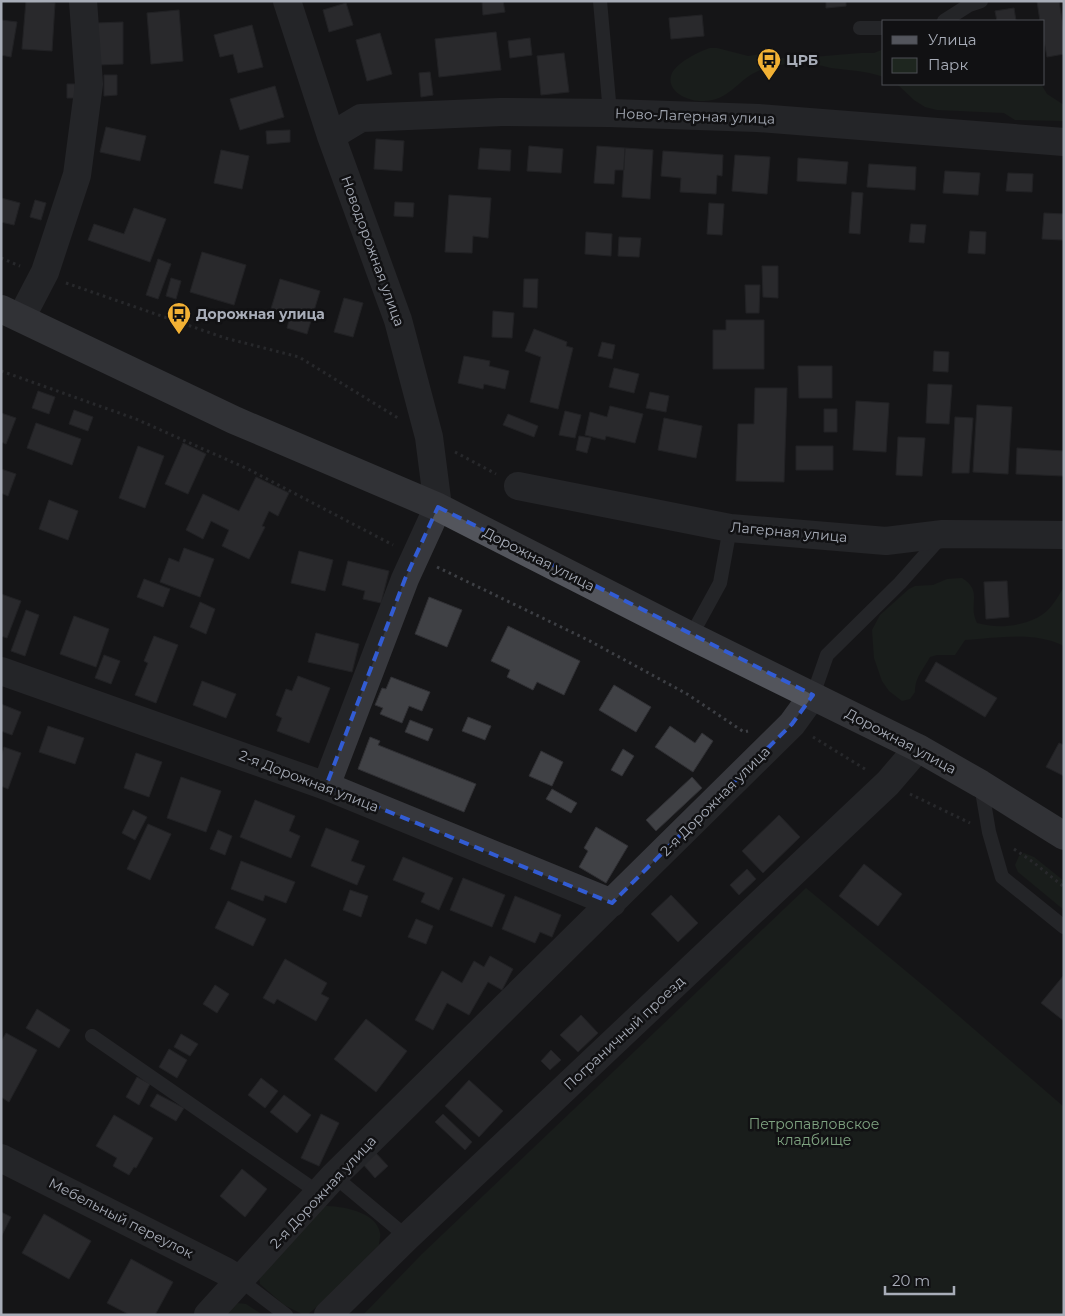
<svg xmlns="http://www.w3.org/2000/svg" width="1065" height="1316" font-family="Montserrat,sans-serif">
	<rect width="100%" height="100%" fill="#161618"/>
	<path fill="#1e261f" d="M710,48H717L748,56L761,54L788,59L861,53H874L884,49V77C866,71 849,70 831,68C823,66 816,64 808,63C797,62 766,66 756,72C737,81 728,101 704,101C690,102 664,92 672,73C678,62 698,52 710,48Z
		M897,84H1041L1047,94L1064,105V121L1015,120L1004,113L937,110L925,107L914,100Z
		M962,578C984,592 967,604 977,623C1000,630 1038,626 1053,604C1057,599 1060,593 1064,587V646C1033,631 999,638 965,640L955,655H937L930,657C924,668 914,679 915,692L910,699L902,701L889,691L882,681L874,658L872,630L880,615L909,589L915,586L933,585L947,579Z
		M1024,853L1034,857L1064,881V910L1018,872L1015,865L1019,856Z
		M806,888L931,992L1064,1107V1315H363L422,1254Z
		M324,1206C341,1206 376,1211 380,1233C381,1236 379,1241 379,1245L325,1300L307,1315H304L284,1305L260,1284L259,1276Z
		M236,1303L246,1304L263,1315H224Z"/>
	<path fill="#404145" stroke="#303034" d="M26,1L55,3L52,51L22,49Z
		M482,1H503L505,12L483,15Z
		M826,1H846V6L826,8Z
		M1037,1H1059L1064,31V54L1047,57L1044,41V21H1040Z
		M346,3L353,25L329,32L323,10Z
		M1014,8L1016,21H997L995,11Z
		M179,10L183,61L151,64L147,13Z
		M702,15L704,36L671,39L669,18Z
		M1,20L17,22L11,57L1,55Z
		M123,22V64L97,65V23Z
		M252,25L263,67L238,73L233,54L220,57L214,35Z
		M496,32L501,70L439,77L435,39Z
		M380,33L392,74L367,81L356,40Z
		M530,38L532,55L510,58L508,41Z
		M564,53L569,92L541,95L537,56Z
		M430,72L433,95L421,97L419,73Z
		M104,75H117V95L104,96Z
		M67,84H75V98H67Z
		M275,86L284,117L240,130L230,99Z
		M106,127L146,136L140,161L100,152Z
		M290,130V142L267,144L266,131Z
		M376,139L404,141L402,171L374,169Z
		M529,146L563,149L561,173L527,171Z
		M597,146L625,148L624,170H615L614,184L594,183Z
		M480,148L511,150L510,171L478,169Z
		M625,148L653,150L650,199L622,197Z
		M221,150L249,156L242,189L214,183Z
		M663,151L723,155L722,176L717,175L716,194L680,192L681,178L661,176Z
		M735,155L770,157L767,194L732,191Z
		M798,158L848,162L846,184L797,181Z
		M869,164L916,167L915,190L867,187Z
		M945,171L980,173L978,195L943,193Z
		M1008,173L1033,174L1032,192L1006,191Z
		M852,192L863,193L860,234L849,233Z
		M449,195L491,198L488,238L473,236L472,253L445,252Z
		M1,198L20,203L14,225L1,222Z
		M35,200L46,203L41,220L30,217Z
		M395,202L414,203L413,217L394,216Z
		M709,203L724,204L722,235L707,234Z
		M134,208L166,219L150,262L88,240L94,224L124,234Z
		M1044,213L1064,214L1063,240L1042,239Z
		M911,224L926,225L924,243L909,242Z
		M970,231L986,232L985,254L968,253Z
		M586,232L612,234L611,256L585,254Z
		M619,237L641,238L639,257L618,256Z
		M202,252L246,265L234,305L190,292Z
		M158,259L171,264L158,299L146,295Z
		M762,266H778V298L763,297Z
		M171,278L181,281L176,299L166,296Z
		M280,279L320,291L307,334L287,328L290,317L270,312Z
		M524,279H538L537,308L523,307Z
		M745,285H760L759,313H746Z
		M344,298L363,303L353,337L334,332Z
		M493,311L514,313L512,338L492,337Z
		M726,320H764V369H713V330H726Z
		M534,329L567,342L566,346L573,348L558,409L530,402L541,357L525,351Z
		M602,342L615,345L612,359L598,356Z
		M934,351L949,352L948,372L933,371Z
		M464,356L490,361L489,366L509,371L505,389L484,384L483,389L458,383Z
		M798,366H832V398H799Z
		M614,368L639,374L634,393L609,387Z
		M928,384L952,385L949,424L926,423Z
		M755,388H787L784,482L736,481L738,424H754Z
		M38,391L55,397L49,414L32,408Z
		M650,392L669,396L666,412L646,408Z
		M856,401L889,403L886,452L853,450Z
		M977,405L1012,407L1008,474L973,472Z
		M610,406L643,414L635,443L606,436L605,440L585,435L590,412L607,417Z
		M824,409H837V432H824Z
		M74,410L93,417L88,431L69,424Z
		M565,411L581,415L575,438L559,435Z
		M1,413L16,418L6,444L1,442Z
		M508,414L538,426L534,437L503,425Z
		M955,417L973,418L969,473H952Z
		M664,418L702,426L696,458L658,450Z
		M36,423L81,439L72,465L27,448Z
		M579,436L591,438L587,453L576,450Z
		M898,437L925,438L922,476L896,475Z
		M183,443L206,454L188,494L165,484Z
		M138,446L164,456L145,508L119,498Z
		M796,446H833V470H796Z
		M1017,448L1064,451V476L1016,474Z
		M1,469L16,474L8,496L1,493Z
		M256,477L289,493L278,516L269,511L262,526L265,527L249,559L222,546L229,530L211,521L203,539L186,530L203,494L239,511Z
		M49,500L78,511L68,540L39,529Z
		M184,548L214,559L200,597L160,582L169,558L179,562Z
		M299,551L333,560L325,591L291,583Z
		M348,561L389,571L381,603L363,599L365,591L342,585Z
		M144,579L170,589L163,607L137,597Z
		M1007,581L1009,617L986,619L984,582Z
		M1,594L21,601L7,638L1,636Z
		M429,597L462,610L447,647L415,634Z
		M200,602L215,609L206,634L190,627Z
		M26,610L39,615L25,656L11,651Z
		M74,616L109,629L96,667L60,654Z
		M508,626L580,661L564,695L537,682L533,690L507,677L510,670L491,661Z
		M316,633L359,644L352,672L308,662Z
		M154,636L178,645L156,703L135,695L148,663L144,661Z
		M104,655L120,661L111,684L95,678Z
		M936,662L997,698L985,717L925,681Z
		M298,676L330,688L309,743L277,731L282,718L276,715L286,689L292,691Z
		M391,677L430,692L422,711L409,706L402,723L380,714L383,708L375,705L382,688L386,689Z
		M202,681L236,694L226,718L193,705Z
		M614,685L651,707L636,732L599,710Z
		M1,704L21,712L12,735L1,731Z
		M468,717L491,726L485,740L462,731Z
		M410,720L433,729L428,741L405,732Z
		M48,726L84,738L75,764L39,752Z
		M670,726L695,743L702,733L713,741L693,772L655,747Z
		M370,737L380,741L378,745L476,784L464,812L358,769Z
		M1059,743L1064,745V776L1046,767Z
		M4,747L21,753L8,789L1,786V757Z
		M623,749L634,756L622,776L611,770Z
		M541,751L563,762L552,786L529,776Z
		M136,753L162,762L149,797L124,788Z
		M181,777L221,791L206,832L167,818Z
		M692,777L702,788L656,831L646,820Z
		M552,789L577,803L571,813L546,799Z
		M255,800L295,816L289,831L300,836L291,858L240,837Z
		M133,810L147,817L135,840L122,833Z
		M779,815L800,837L763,873L742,851Z
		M148,824L171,834L150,880L127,869Z
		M596,827L628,846L606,883L579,867L588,851L584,848Z
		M326,828L359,841L351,861L365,866L357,885L311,866Z
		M218,830L232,836L225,855L210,849Z
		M403,857L453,878L439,910L421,902L425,893L393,880Z
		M241,861L295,882L286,903L265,895L263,901L231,889Z
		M864,864L902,894L878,926L839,896Z
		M747,869L756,879L739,895L730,885Z
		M463,878L505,895L492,927L450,910Z
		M350,890L368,896L361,917L343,910Z
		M671,895L698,923L678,942L651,914Z
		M515,896L561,915L552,937L540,932L535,943L502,929Z
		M228,901L266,919L253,946L215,928Z
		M416,919L433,926L426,944L408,937Z
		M490,956L513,969L502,990L488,982L469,1015L447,1003L433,1030L415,1020L442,971L462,983L474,961L484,967Z
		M285,959L327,983L321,994L329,998L316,1021L277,999L274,1004L263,998Z
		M1064,975V1021L1041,1003Z
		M215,985L229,994L217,1013L203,1004Z
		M37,1009L70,1030L59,1048L26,1028Z
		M581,1015L598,1033L578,1052L560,1035Z
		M366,1019L407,1051L376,1092L334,1059Z
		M6,1033L37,1050L9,1102L1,1097V1042Z
		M181,1034L198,1044L190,1056L174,1047Z
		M169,1049L187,1060L177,1078L159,1067Z
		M551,1050L561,1060L550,1070L541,1061Z
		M137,1077L150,1084L139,1105L126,1097Z
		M261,1078L278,1091L265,1108L248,1095Z
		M469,1080L503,1111L479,1137L445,1106Z
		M157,1094L184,1108L176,1121L150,1106Z
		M284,1095L311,1115L297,1133L270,1112Z
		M321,1114L339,1123L319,1166L301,1158Z
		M443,1114L472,1142L465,1150L435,1122Z
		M114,1115L153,1138L136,1168L134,1167L129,1175L113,1166L117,1158L96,1146Z
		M374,1151L388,1166L375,1178L362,1163Z
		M242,1169L267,1189L245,1217L220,1196Z
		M1,1212L11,1217L1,1237Z
		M44,1214L91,1241L69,1279L22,1253Z
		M131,1259L173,1282L155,1315H130L107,1303Z"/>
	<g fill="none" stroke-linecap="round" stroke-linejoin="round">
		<path stroke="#3d3f44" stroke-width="3" stroke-dasharray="2.5 4" stroke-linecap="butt" d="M1,258L20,266
			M66,283L225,338L299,357L398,418
			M1,371L136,419L248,469L393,545
			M455,452L496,474
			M437,567L588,640L687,694L744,732L748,731
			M813,737L865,769
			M910,794L970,823
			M1014,849L1033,862L1064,887"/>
		<path stroke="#37383d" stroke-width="14" d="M600,1L610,113
			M944,21L969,5L981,1
			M860,28H884
			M691,636L720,583L730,528
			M813,695L827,655L900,583L941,537
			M981,785L989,832L1002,877L1064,927
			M92,1036L319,1193
			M334,1176L407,1237
			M240,1280L286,1315"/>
		<path stroke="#37383d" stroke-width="28" d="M287,1L331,136L398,320L429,437L438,507L405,579L326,786
			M331,136L361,118L501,112L610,113L758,118L1064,142
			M21,318L45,272L77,175L89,84L83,1
			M518,486L730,528L886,541L943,534L1064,535
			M1,671L326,786L612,903
			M1,1158L225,1271L240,1280
			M208,1315L334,1176L792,724L813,695
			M328,1315L407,1237L888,783L918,748"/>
		<path stroke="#53555c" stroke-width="28" d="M1,309L234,420L438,507L691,636L918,748L981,784L1064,836"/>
	</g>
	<path d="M0 0H1065V1316H0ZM438,507L813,695L792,724L612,903L326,786L405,579Z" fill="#161618" fill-opacity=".55" fill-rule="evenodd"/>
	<path fill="none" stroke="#325cd3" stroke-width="4" stroke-dasharray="10 6" stroke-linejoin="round" d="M438,507L813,695L792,724L612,903L326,786L405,579Z"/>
	<defs>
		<g id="bus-pin" transform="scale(1.25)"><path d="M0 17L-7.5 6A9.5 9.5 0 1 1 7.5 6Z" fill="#f2b134" stroke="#111113"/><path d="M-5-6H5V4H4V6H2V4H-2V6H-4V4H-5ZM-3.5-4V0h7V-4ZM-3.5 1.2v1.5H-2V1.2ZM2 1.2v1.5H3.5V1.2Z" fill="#111"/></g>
	</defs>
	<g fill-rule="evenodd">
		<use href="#bus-pin" x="769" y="60"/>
		<use href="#bus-pin" x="179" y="314"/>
	</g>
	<g text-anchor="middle" stroke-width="5" stroke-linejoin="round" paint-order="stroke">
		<g font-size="14" font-weight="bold" fill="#a8adb8" stroke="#111113" text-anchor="start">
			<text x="786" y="65">ЦРБ</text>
			<text x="196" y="319">Дорожная улица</text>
		</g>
		<g font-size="14" fill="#a8adb8" stroke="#111113">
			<text transform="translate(695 116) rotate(2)" y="5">Ново-Лагерная улица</text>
			<text transform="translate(373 251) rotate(70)" y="5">Новодорожная улица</text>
			<text transform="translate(789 532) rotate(5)" y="5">Лагерная улица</text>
			<text transform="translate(539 559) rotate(27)" y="5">Дорожная улица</text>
			<text transform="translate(901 741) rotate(28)" y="5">Дорожная улица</text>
			<text transform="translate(309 781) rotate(21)" y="5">2-я Дорожная улица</text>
			<text transform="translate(715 801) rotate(-45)" y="5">2-я Дорожная улица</text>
			<text transform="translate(624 1033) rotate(-43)" y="5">Пограничный проезд</text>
			<text transform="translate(323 1192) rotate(-47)" y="5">2-я Дорожная улица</text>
			<text transform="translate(121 1218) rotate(27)" y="5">Мебельный переулок</text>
		</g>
		<g font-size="14" fill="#7fa381" stroke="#111113">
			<text x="814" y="1129">Петропавловское<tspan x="814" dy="16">кладбище</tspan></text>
		</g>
	</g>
	<rect width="1065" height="1316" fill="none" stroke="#a8adb8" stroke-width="5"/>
	<rect x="882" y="20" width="162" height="65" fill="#111113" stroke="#4d4f55"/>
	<rect x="892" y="36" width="25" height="8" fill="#53555c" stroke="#4d4f55"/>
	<text x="928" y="45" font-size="15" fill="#a8adb8">Улица</text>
	<rect x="892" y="58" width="25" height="15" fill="#1e261f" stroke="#4d4f55"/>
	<text x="928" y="70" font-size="15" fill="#a8adb8">Парк</text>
	<path d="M885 1286v8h69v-8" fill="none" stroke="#a8adb8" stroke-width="2.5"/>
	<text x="892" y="1286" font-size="15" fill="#a8adb8" stroke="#111113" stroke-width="4" paint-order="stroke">20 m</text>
</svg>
